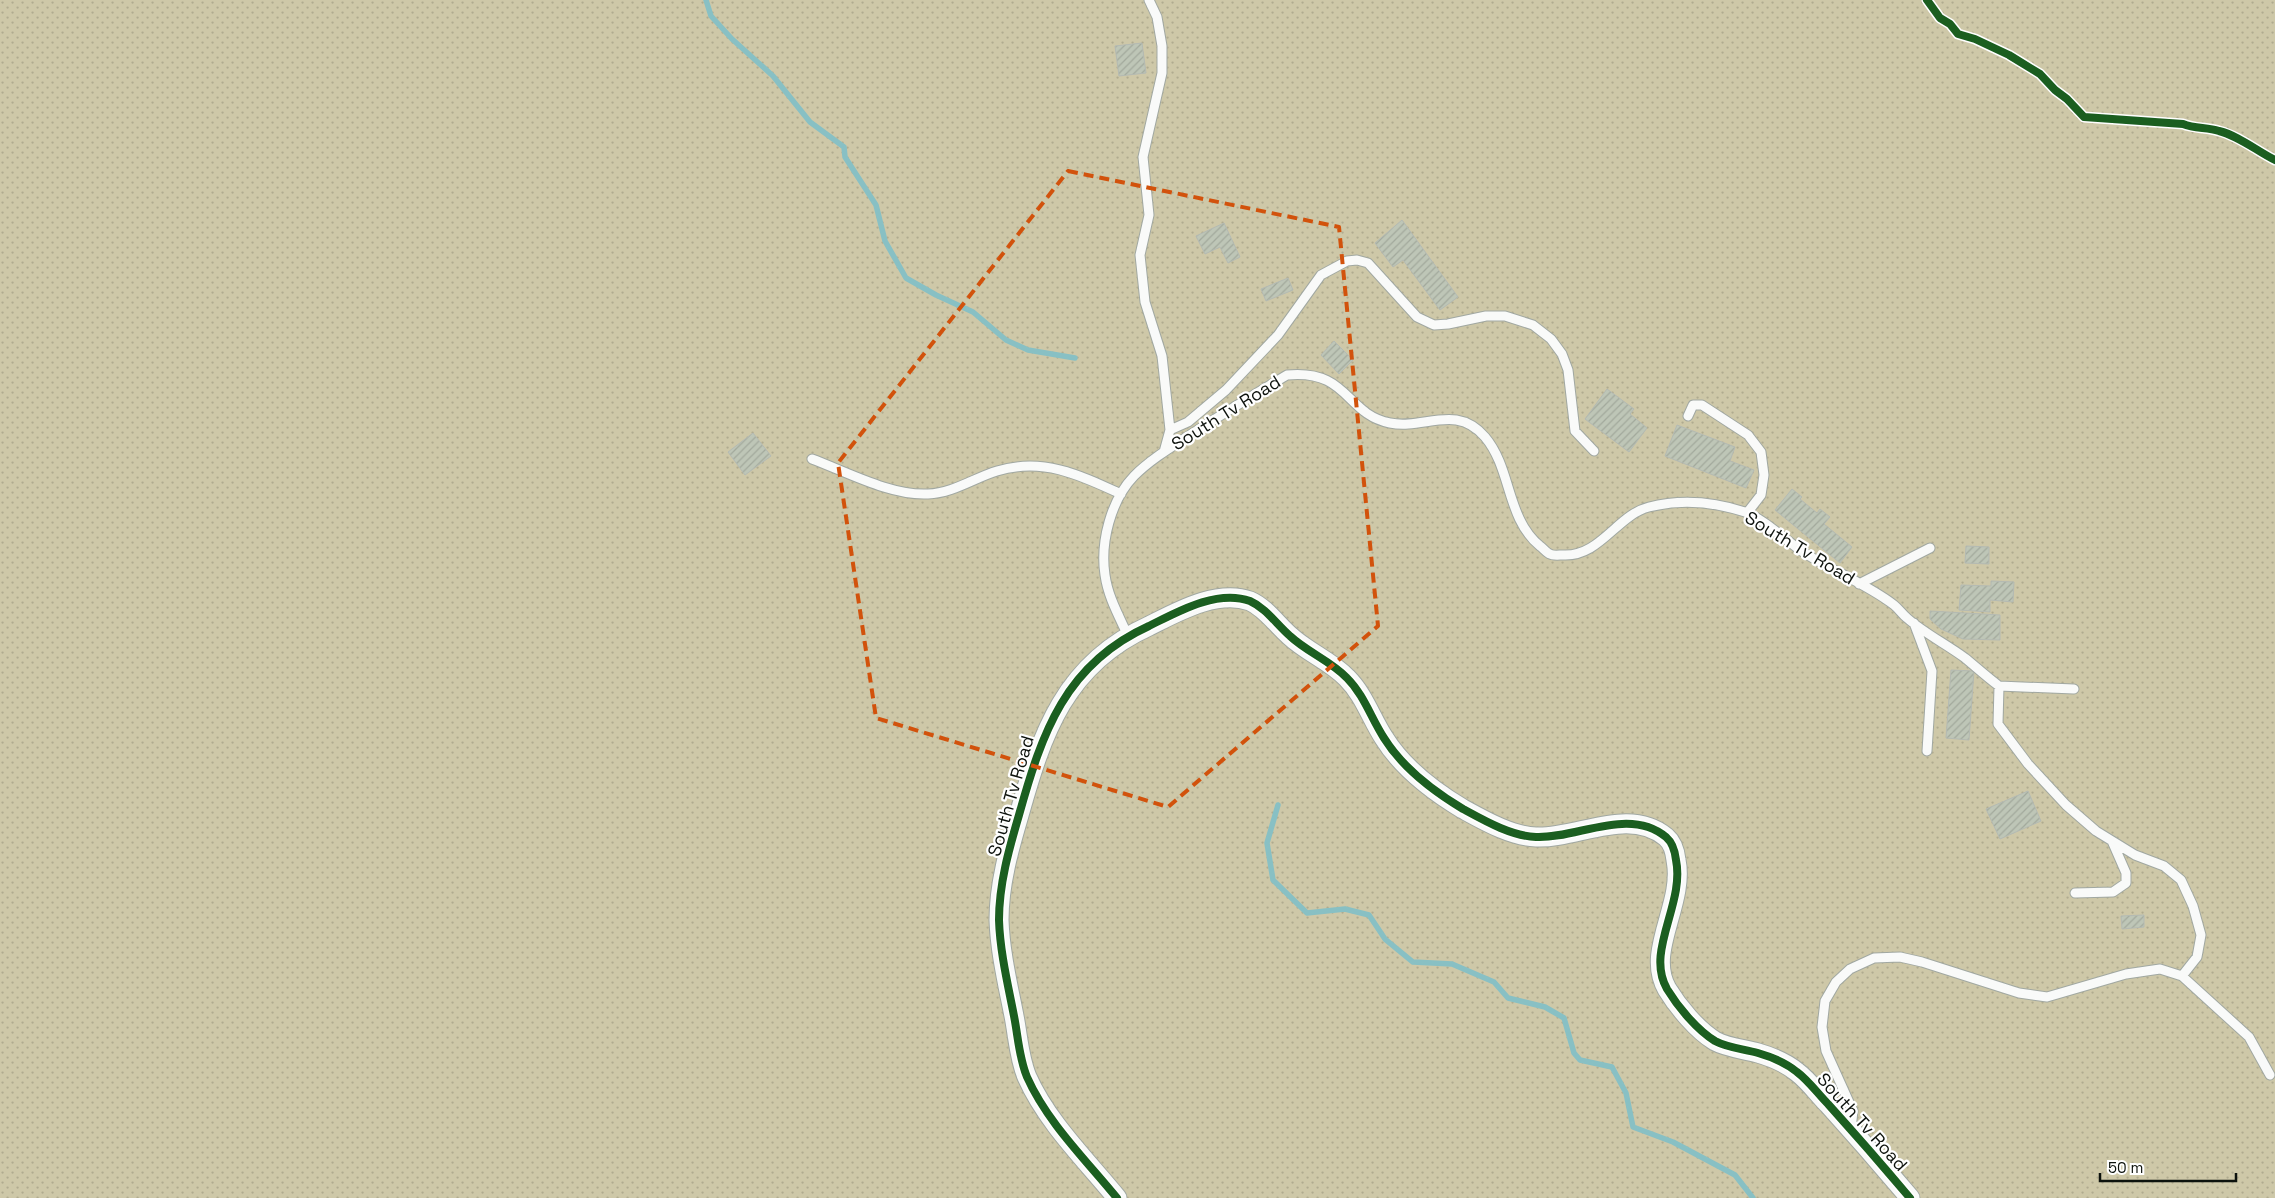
<svg xmlns="http://www.w3.org/2000/svg" width="2275" height="1198" font-family="'Space Grotesk',sans-serif">
	<defs>
		<pattern id="park-dots" width="8" height="8" patternUnits="userSpaceOnUse" patternTransform="scale(1.25)"><rect width="8" height="8" fill="#cec8a8"/><path d="M2 2h.1M6 6h.1" fill="none" stroke="#b0ab8f" stroke-width="1.8" stroke-linecap="round"/></pattern>
		<pattern id="building-hatch" width="6" height="6" patternUnits="userSpaceOnUse" patternTransform="scale(1.25)"><rect width="6" height="6" fill="#bec6b7"/><path d="M-1 1l2-2M0 6l6-6M5 7l2-2" fill="none" stroke="#a2a99c"/></pattern>
	</defs>
	<rect width="100%" height="100%" fill="#d6e0d8"/>
	<path fill="url(#park-dots)" d="M0,0H2275V1198H0Z"/>
	<g fill="none" stroke-linecap="round" stroke-linejoin="round">
		<path stroke="#88c0c4" stroke-width="5.5" d="M706,0L711,16L732,39L773,76L810,122L844,147L845,157L876,205L885,241L906,278L936,295L973,312L1006,340L1028,350L1075,358
			M1278,805L1267,843L1273,880L1307,913L1345,909L1369,915L1385,939L1413,962L1452,964L1494,982L1508,998L1545,1007L1564,1018L1574,1053L1580,1060L1612,1067L1626,1093L1633,1127L1673,1142L1735,1175L1753,1198"/>
	</g>
	<path fill="url(#building-hatch)" stroke="#b4bab3" d="M1142,43L1146,73L1119,76L1115,46Z
		M1402,220L1458,297L1440,310L1403,260L1393,267L1375,243Z
		M1224,223L1240,257L1228,263L1220,247L1205,254L1196,236Z
		M1288,278L1293,290L1266,301L1261,289Z
		M1334,341L1353,360L1339,374L1321,355Z
		M1607,389L1634,409L1630,414L1647,428L1629,452L1585,419Z
		M1677,425L1735,447L1730,461L1754,470L1746,488L1665,456Z
		M753,433L771,456L745,475L728,452Z
		M1792,489L1802,497L1800,499L1817,513L1820,509L1830,517L1824,524L1852,547L1840,563L1775,510Z
		M1966,546L1989,547V564L1965,563Z
		M1991,581L2014,582L2013,602L1990,600V612L1959,610L1961,585L1991,586Z
		M1930,611L2000,615V640L1963,639L1941,629L1930,619Z
		M1951,670L1974,671L1969,740L1946,738Z
		M2028,791L2041,821L2000,839L1986,809Z
		M2144,915V927L2122,929L2121,916Z"/>
	<g fill="none" stroke-linecap="round" stroke-linejoin="round">
		<g stroke="#a1a8a2" stroke-width="11">
			<path id="service" d="M1149,0L1157,17L1162,46V73L1143,157L1149,215L1140,255L1145,302L1162,356L1170,430L1164,452
				M1688,416L1693,405H1702L1748,435L1761,452L1764,475L1761,495L1747,513
				M1170,430L1188,422L1226,390L1278,335L1321,275L1347,261L1357,260L1368,263L1417,317L1434,325L1448,324L1486,316H1505L1533,325L1551,339L1562,354L1568,370L1575,431L1594,451
				M812,459C847,472 891,496 928,494C953,493 974,478 997,471C1043,457 1080,475 1121,494
				M1859,584L1930,548
				M1914,623L1932,671L1927,751
				M1128,636C1119,616 1108,597 1105,575C1100,542 1111,500 1134,476C1151,459 1173,446 1193,433C1224,413 1255,394 1287,375C1349,369 1345,414 1390,423C1424,430 1456,403 1485,437C1512,469 1506,518 1540,546C1543,548 1547,553 1550,554C1553,556 1559,555 1563,555C1600,557 1617,515 1649,507C1681,499 1714,502 1745,512C1762,518 1787,541 1803,552C1832,571 1867,584 1894,605C1899,609 1902,614 1907,618C1924,633 1946,644 1965,658C1976,667 1987,677 1999,686L1998,724L2028,764L2066,805L2096,831L2135,855L2164,866L2181,880L2193,906L2201,935L2197,957L2182,976L2160,969L2126,974L2047,997L2019,993L1922,962L1900,957L1874,958L1850,969L1836,982L1825,1001L1822,1027L1826,1051L1853,1111L1852,1120L1849,1127
				M1999,686L2074,689
				M2075,893L2113,892L2126,883V873L2112,841
				M2182,976L2249,1037L2270,1075"/>
		</g>
		<g stroke="#a1a8a2" stroke-width="21">
			<path id="minor" d="M1117,1198C1086,1160 1047,1122 1027,1077C1019,1058 1018,1036 1014,1016C1008,985 1000,952 999,920C999,884 1009,849 1019,815C1042,733 1065,664 1149,626C1177,612 1217,589 1250,601C1266,608 1277,625 1290,636C1307,652 1331,661 1347,678C1364,695 1371,718 1384,738C1402,767 1433,791 1463,809C1485,821 1511,836 1536,837C1577,839 1629,806 1666,837C1673,843 1675,851 1676,860C1685,904 1645,951 1667,989C1678,1007 1697,1030 1715,1041C1728,1048 1744,1049 1758,1053C1772,1057 1786,1063 1797,1072C1809,1081 1818,1094 1828,1104C1856,1135 1883,1166 1910,1198"/>
		</g>
		<use href="#service" stroke="#f9faf9" stroke-width="9"/>
		<use href="#minor" stroke="#f9faf9" stroke-width="19"/>
		<g stroke="#fff" stroke-width="11">
			<path id="cycleway" d="M1927,0L1940,18L1950,24L1958,34L1975,39L2009,55L2040,74L2055,90L2067,99L2084,117L2183,124C2195,129 2207,127 2219,131C2239,136 2257,151 2275,160
				M1117,1198C1086,1160 1047,1122 1027,1077C1019,1058 1018,1036 1014,1016C1008,985 1000,952 999,920C999,884 1009,849 1019,815C1042,733 1065,664 1149,626C1177,612 1217,589 1250,601C1266,608 1277,625 1290,636C1307,652 1331,661 1347,678C1364,695 1371,718 1384,738C1402,767 1433,791 1463,809C1485,821 1511,836 1536,837C1577,839 1629,806 1666,837C1673,843 1675,851 1676,860C1685,904 1645,951 1667,989C1678,1007 1697,1030 1715,1041C1728,1048 1744,1049 1758,1053C1772,1057 1786,1063 1797,1072C1809,1081 1818,1094 1828,1104C1856,1135 1883,1166 1910,1198"/>
		</g>
		<use href="#cycleway" stroke="#1b5e20" stroke-width="8"/>
	</g>
	<path fill="none" stroke="#d2520c" stroke-width="4" stroke-dasharray="10 6" stroke-linejoin="round" d="M1068,171L1339,227L1378,626L1168,807L876,718L838,463Z"/>
	<g text-anchor="middle" stroke-width="4.5" stroke-linejoin="round" paint-order="stroke">
		<g font-size="18" fill="#0d120d" stroke="#fff">
			<text transform="translate(1226 413) rotate(-32)" y="6">South Tv Road</text>
			<text transform="translate(1800 548) rotate(31)" y="6">South Tv Road</text>
			<text transform="translate(1011 796) rotate(-74)" y="6">South Tv Road</text>
			<text transform="translate(1862 1122) rotate(48)" y="6">South Tv Road</text>
		</g>
	</g>
	<path d="M2100 1173v8h136v-8" fill="none" stroke="#0d120d" stroke-width="2.5"/>
	<text x="2108" y="1173" font-size="15" fill="#0d120d" stroke="#ffffff" stroke-width="4" paint-order="stroke">50 m</text>
</svg>
